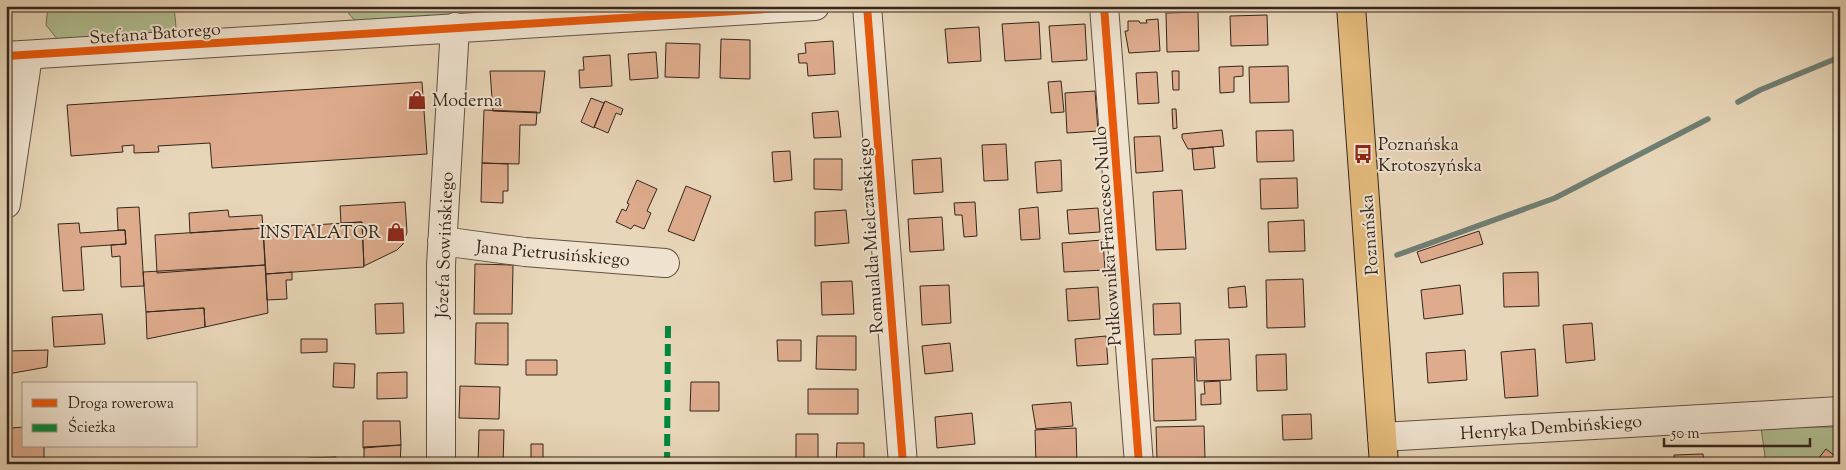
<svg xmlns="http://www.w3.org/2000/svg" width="1846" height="470" font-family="'Sorts Mill Goudy',serif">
	<rect width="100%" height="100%" fill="#e8d6b8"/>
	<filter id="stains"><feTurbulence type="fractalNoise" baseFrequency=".004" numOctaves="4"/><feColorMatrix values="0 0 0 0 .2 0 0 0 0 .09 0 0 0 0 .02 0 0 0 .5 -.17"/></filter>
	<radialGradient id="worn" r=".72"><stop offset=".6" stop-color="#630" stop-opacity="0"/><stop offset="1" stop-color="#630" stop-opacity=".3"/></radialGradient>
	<path fill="#b1bf92" stroke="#737258" d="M48,6H174L177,38L62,45L46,25Z
		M348,6H586V10L358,24L349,14Z
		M1761,427H1840V464H1766Z"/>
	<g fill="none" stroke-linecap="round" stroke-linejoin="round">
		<path stroke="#707e73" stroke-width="5.5" d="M1738,102L1760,90L1840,57
			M1397,255L1555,198L1708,119"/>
	</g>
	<path fill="#deac8d" stroke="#35251d" d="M1198,12L1199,51L1167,52L1166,13Z
		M1267,15L1268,45L1231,46L1230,16Z
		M1158,19L1160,51L1129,53L1125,31H1128V21H1139L1140,23H1147L1146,20Z
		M1039,22L1041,59L1005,61L1002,24Z
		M1085,24L1087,60L1052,62L1049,26Z
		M979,27L981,61L948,63L945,29Z
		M721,39L750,40V79L720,78Z
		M833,41L835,74L808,76L807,63H799L798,54L806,53L805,43Z
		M666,43L700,44L699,78L665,77Z
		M656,52L658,78L630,80L628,54Z
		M610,55L612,86L580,88L579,70H584L583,57Z
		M1243,66V76L1234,77V92L1220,93L1219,67Z
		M1288,66L1289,102L1250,103L1249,67Z
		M490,71H545L540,113L493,111Z
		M1172,71H1179V90H1173Z
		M1157,72L1159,103L1138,104L1136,73Z
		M1061,81L1064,112L1051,113L1048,82Z
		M422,82L427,154L212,168L210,143L158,146L159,152L134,153V145L122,146L123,152L71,156L67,105Z
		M1095,91L1098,131L1067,133L1065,93Z
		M591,98L604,103L594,128L581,122Z
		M605,101L623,109L621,115L616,113L608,133L594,127Z
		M1172,109H1176L1177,128L1173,129Z
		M484,110L537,112L536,125H520L519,164L482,163Z
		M838,111L841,137L814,138L812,113Z
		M1222,130L1224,146L1188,149L1182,138V134Z
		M1293,130L1294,161L1257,162L1256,131Z
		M1160,136L1163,171L1136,173L1134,137Z
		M1006,144L1008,180L984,181L982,145Z
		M1213,147L1215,168L1194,170L1192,149Z
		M790,151L792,180L774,182L772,152Z
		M941,158L943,192L914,194L912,160Z
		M814,159H842V190L814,189Z
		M1061,160L1062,191L1037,193L1035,162Z
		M482,163L508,164V191H503V203L481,202Z
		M1297,178L1298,208L1261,209L1260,179Z
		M637,180L657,189L647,211L651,213L644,229L634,225L631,229L616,222L622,209L626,211L629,204L627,203Z
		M686,186L711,196L694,241L668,231Z
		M1182,190L1186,249L1156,250L1153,192Z
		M405,202L407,232L403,244L397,250L364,266L362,222L341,223L340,206Z
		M975,202L977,236L964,237L962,215H955L954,203Z
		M139,207L144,286L121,287L120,256L112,257L111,245L126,244L125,230H118L117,208Z
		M1038,207L1040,239L1021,240L1019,209Z
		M1098,208L1100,232L1069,234L1067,210Z
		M228,210L229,217L262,215L263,228L190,233L189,213Z
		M846,210L849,243L815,246V212Z
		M942,217L944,250L910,252L908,219Z
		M1304,220L1305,251L1269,252L1268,222Z
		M362,222L364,267L266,274L263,228Z
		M79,223L80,233L125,230L126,244L81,247L84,290L63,291L58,224Z
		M263,228L265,265L157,273L155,235Z
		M1479,231L1483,244L1421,263L1417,252Z
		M1103,240L1105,270L1064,272L1062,243Z
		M475,264L513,265L512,314H474Z
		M265,265L268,313L205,327L204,308L146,312L143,272Z
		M292,272V280H286L287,299L267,300L266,274Z
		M1538,272L1539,306L1504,307L1503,273Z
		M1303,279L1305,327L1267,328L1266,280Z
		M852,281L854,314L822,315L821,282Z
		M949,285L951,323L922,325L920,286Z
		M1460,285L1463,314L1424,319L1421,290Z
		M1245,286L1247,307L1229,308L1228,288Z
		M1098,287L1100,319L1068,321L1066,289Z
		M403,303L404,333L376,334L375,304Z
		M1180,303L1181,334L1154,335L1153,304Z
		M204,308L205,327L147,339L146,312Z
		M102,314L105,344L54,347L52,317Z
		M476,323H508V365L475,364Z
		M1592,323L1595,360L1566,363L1563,325Z
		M817,336H856V370L816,369Z
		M1106,336L1108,364L1077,366L1075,339Z
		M301,339H327V352L301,353Z
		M1229,339L1231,380L1197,381L1195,340Z
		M777,340H801V361H778Z
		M950,343L953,371L925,374L922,346Z
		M1535,349L1538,396L1505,398L1501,352Z
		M48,350L47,367L8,374L7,351Z
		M1465,350L1467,380L1428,383L1426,353Z
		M1286,354L1287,390L1257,391L1256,355Z
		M1194,357L1196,420L1154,421L1152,359Z
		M526,360H557V375H526Z
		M334,363L355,364L354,388L333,387Z
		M407,372V398L377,399V373Z
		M1220,381L1221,404L1201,405V394H1205L1204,382Z
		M691,382H719V411H690Z
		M460,386L500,387L499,419L459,418Z
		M808,389H858V414H808Z
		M1071,402L1073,426L1036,429L1032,405Z
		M972,413L975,444L937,448L935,417Z
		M1311,414L1312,439L1283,440L1282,415Z
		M363,421H400L401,445L363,448Z
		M1204,426L1205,458L1157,460L1156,427Z
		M24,427V446H44V464H12L11,428Z
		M1076,428L1077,464H1036L1035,430Z
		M479,430H504L503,464H478Z
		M796,434H818V464H796Z
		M837,443H864V464H836Z
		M531,444H543V464H531Z
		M401,445L400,464H364V447Z
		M1826,449L1840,460V464H1814Z
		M1703,454L1704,464H1675L1674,455Z
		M336,457V464H307V458Z
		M1574,459L1575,464H1536V461Z"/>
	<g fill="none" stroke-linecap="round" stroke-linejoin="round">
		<g stroke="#625144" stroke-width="30">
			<path id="minor" d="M867,6L903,464
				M1104,6L1139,464
				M6,56L815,6
				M6,204L28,56
				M442,241L525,252L665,263
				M1382,437L1840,411
				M441,464V265L455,27"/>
		</g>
		<g stroke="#35251d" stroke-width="30">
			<path id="major" d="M1351,6L1384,464"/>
		</g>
		<use href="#minor" stroke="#f0e4d1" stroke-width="28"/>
		<use href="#major" stroke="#e4bb7c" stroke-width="28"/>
		<path stroke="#00873e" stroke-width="6" stroke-dasharray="12 6" stroke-linecap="butt" d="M667,464L668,325"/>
		<g stroke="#f0e4d1" stroke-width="11">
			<path id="cycleway" d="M867,6L903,464
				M1104,6L1139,464
				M6,56L815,6"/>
		</g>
		<use href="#cycleway" stroke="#e8590c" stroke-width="8"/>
	</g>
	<defs>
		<g id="shop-bare" transform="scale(1.5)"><path d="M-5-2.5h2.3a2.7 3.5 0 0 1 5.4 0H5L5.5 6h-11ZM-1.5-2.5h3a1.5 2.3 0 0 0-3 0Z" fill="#8f2418" stroke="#f0e4d1" stroke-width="2.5" paint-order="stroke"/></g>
		<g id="bus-bare" transform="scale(1.5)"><path d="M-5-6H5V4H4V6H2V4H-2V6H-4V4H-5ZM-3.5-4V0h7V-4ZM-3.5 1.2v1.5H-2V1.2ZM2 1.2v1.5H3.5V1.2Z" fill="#8f2418" stroke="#f0e4d1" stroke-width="2.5" paint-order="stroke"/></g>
	</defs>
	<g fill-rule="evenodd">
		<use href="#shop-bare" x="417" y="100"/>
		<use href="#bus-bare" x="1363" y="154"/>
		<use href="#shop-bare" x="396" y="232"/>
	</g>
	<g text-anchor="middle" stroke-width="4" stroke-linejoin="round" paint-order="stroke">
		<g font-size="18" fill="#35251d" stroke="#f0e4d1">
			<text transform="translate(155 33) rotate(-4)" y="6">Stefana Batorego</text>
			<text transform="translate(1369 235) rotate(-94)" y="6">Poznańska</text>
			<text transform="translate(870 236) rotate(-94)" y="6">Romualda Mielczarskiego</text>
			<text transform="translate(1107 236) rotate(-94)" y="6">Pułkownika Francesco Nullo</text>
			<text transform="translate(444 245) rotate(-88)" y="6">Józefa Sowińskiego</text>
			<text transform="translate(553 253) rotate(5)" y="6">Jana Pietrusińskiego</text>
			<text transform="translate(1551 427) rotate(-4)" y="6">Henryka Dembińskiego</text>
		</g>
		<g font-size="18" fill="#35251d" stroke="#f0e4d1" text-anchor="start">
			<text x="432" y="106">Moderna</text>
			<text x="1378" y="150">Poznańska<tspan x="1378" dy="21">Krotoszyńska</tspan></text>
			<text x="381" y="238" text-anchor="end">INSTALATOR</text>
		</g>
	</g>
	<rect width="1846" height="470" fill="none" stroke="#e8d6b8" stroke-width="25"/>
	<rect x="8" y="8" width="1831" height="455" fill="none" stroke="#35251d" stroke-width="2.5"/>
	<rect x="12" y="12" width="1821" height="445" fill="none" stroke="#35251d"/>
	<rect x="22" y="382" width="175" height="65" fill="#f0e4d1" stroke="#a59889"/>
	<rect x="32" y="399" width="25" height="8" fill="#e8590c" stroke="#a59889"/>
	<text x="68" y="408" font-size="15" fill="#35251d">Droga rowerowa</text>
	<rect x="32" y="424" width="25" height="8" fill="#00873e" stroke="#a59889"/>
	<text x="68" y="432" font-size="15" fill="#35251d">Ścieżka</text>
	<path d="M1664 438v8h146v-8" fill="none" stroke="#35251d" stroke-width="2.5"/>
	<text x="1671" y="438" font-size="15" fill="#35251d" stroke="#f0e4d1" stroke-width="4" paint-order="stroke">50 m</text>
	<rect width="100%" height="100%" filter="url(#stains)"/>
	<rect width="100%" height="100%" fill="url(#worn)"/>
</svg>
